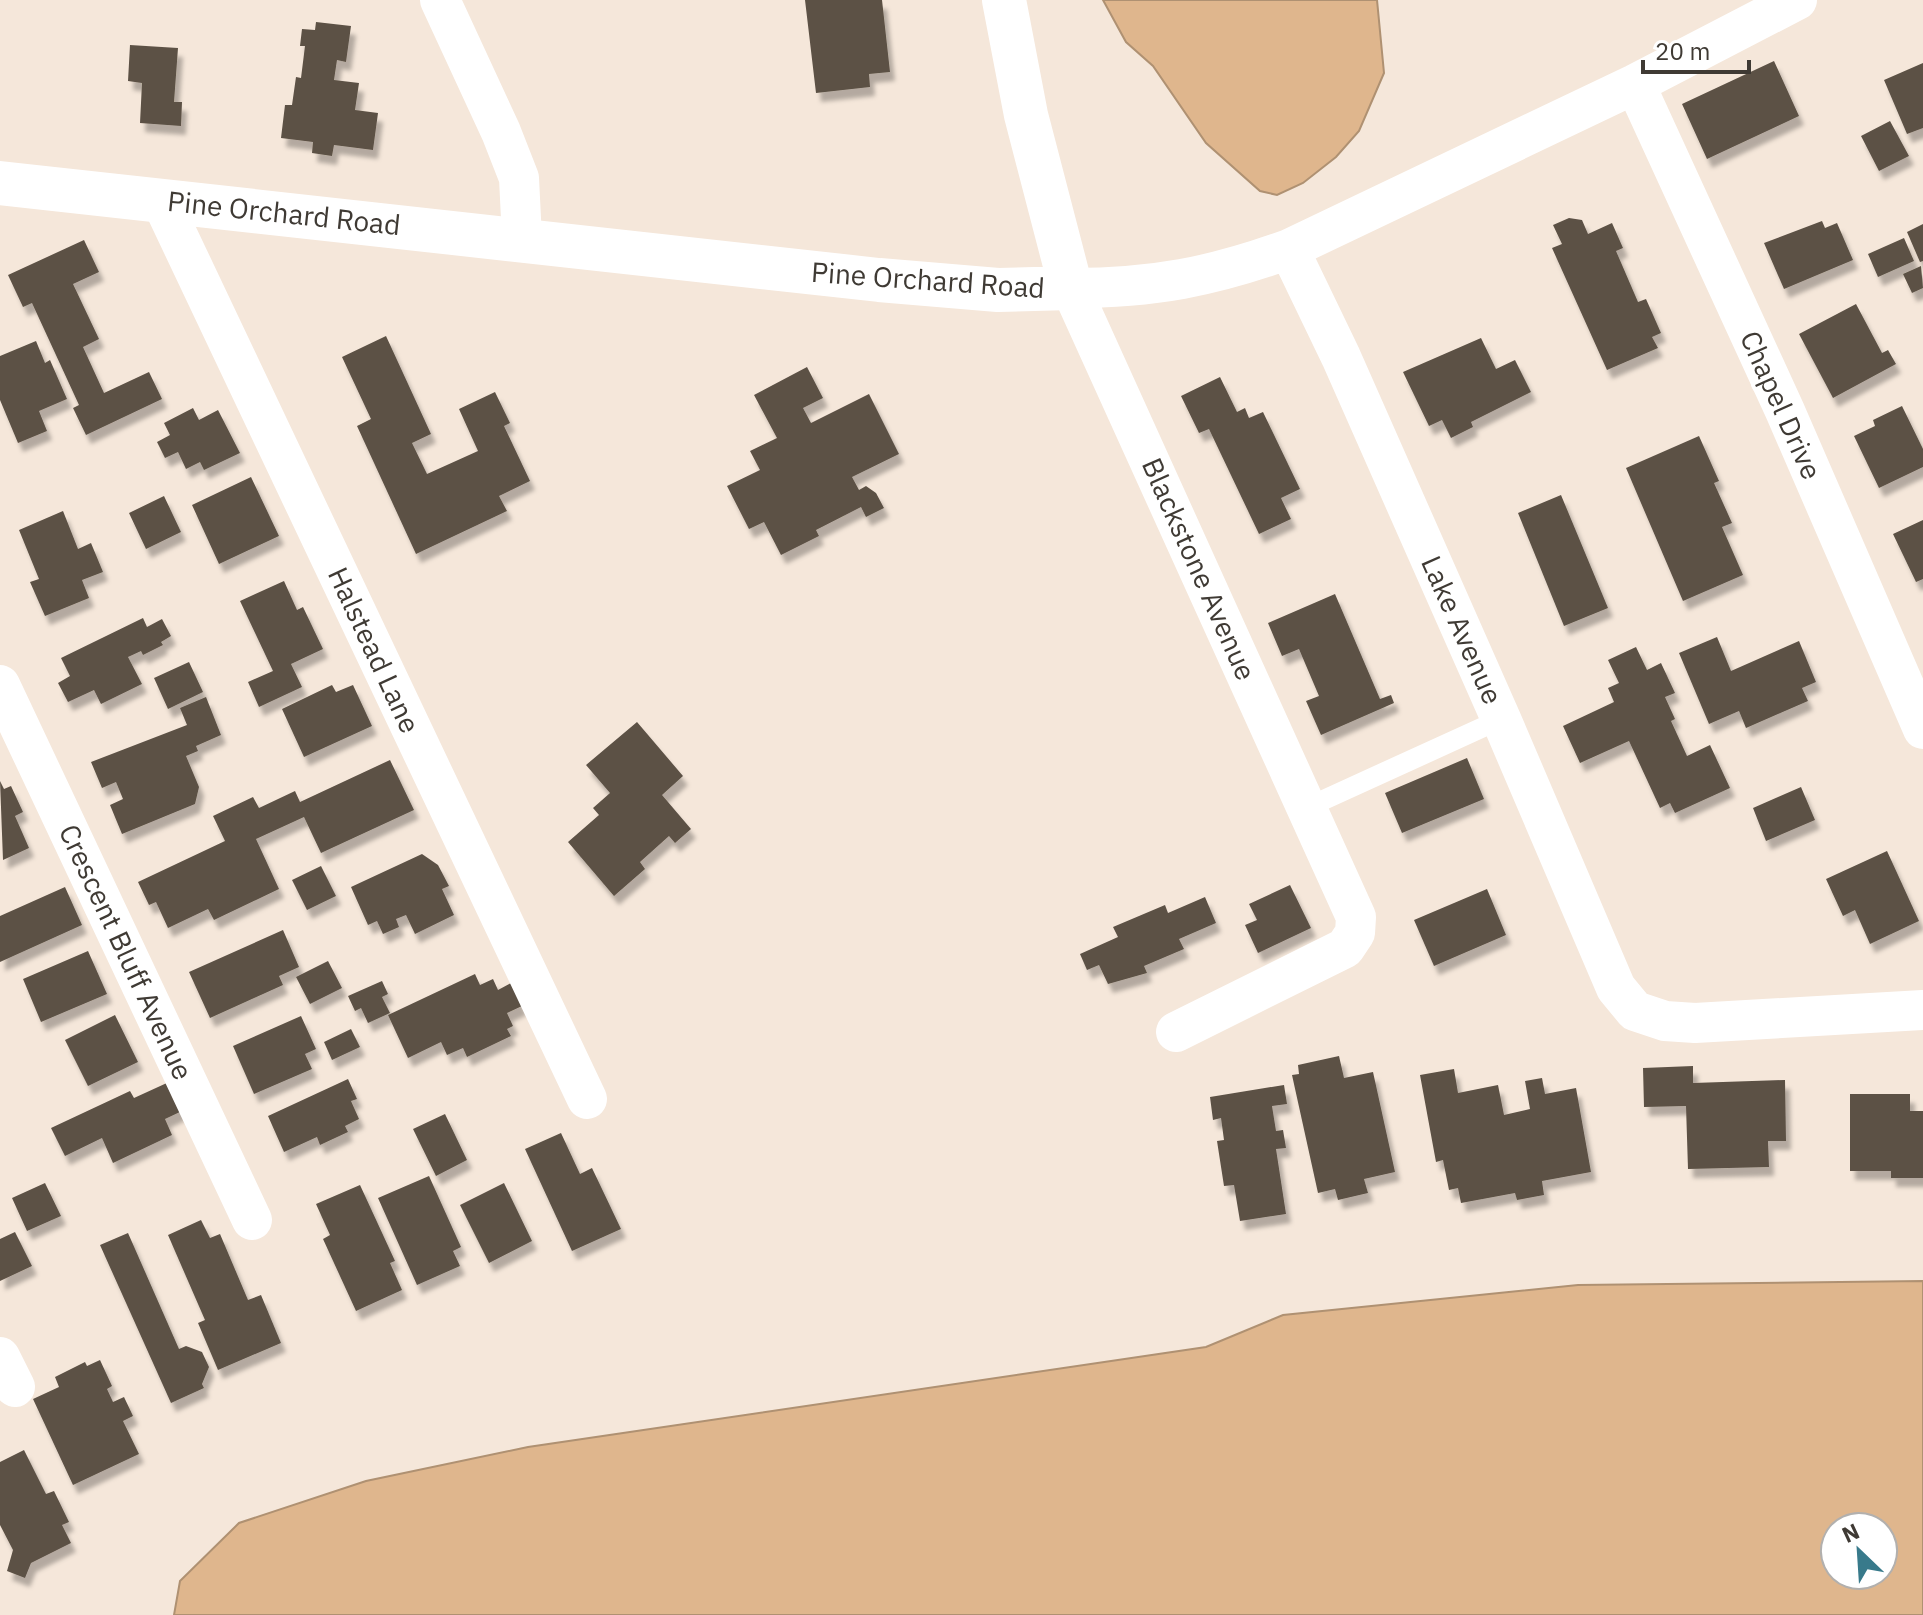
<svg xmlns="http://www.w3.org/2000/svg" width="1923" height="1615" font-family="'IBM Plex Sans',sans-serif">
	<defs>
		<filter id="shadow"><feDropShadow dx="5" dy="9" stdDeviation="2" flood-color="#0004"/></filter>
	</defs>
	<rect width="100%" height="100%" fill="#f5e7da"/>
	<path fill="#dfb68d" stroke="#af9172" stroke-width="2" fill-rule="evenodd" d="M1103,0H1377L1384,73L1359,131L1336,157L1303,183L1277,195L1260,191L1206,143L1153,66L1126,42Z
		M1923,1281V1615H174L180,1581L239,1523L366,1481L528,1447L1206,1347L1283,1315L1578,1285ZM1883,1527V1575H1835V1527Z"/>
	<path fill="#5c5145" filter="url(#shadow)" d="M805,0H882L890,72L869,74L870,87L816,93Z
		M316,22L351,26L346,62L337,60L334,80L359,83L355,110L378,113L373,150L334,145L332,156L312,153L313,142L281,138L285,105H292L296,77L301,78L305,46H300L302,29L315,30Z
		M130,45L178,48L174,102H182L181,126L140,123L142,83L128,81Z
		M1774,61L1799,116L1707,159L1682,104Z
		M1923,63V128L1907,134L1884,80Z
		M1890,121L1909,156L1879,171L1861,136Z
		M1569,218L1582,220L1588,234L1612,223L1623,248L1616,251L1638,302L1646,299L1661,333L1652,337L1658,348L1607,370L1552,248L1562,244L1553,225Z
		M1822,221L1825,228L1837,223L1853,260L1784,289L1764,243Z
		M1923,224V261L1920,262L1907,232Z
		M1904,238L1914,261L1878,277L1868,254Z
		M84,240L99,272L73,284L99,339L83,347L104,393L149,372L162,399L86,435L73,408L79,405L32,303L23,307L8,275Z
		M1921,266L1923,288L1912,293L1903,274Z
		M1856,304L1882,353L1888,350L1896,364L1833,398L1799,334Z
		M386,336L431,434L412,443L427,474L478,451L459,409L495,392L510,423L504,426L530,481L499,496L507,511L416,554L357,426L371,419L342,357Z
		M1481,338L1496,369L1515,360L1531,392L1471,422L1473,427L1451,438L1442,420L1429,426L1403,372Z
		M36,341L45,363L50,360L67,399L39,411L47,431L18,443L0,400V356Z
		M807,367L823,398L803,408L811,423L869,394L899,454L852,477L859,490L866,486L876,493L884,508L866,517L861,507L816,530L819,536L781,555L764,522L749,529L727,486L760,470L750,451L777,438L754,395Z
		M1220,377L1237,412L1245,408L1249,418L1263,412L1300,489L1281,498L1291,519L1259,534L1209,429L1199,433L1181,396Z
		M1902,406L1923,449V467L1879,488L1854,436L1875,426L1873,420Z
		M193,408L199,420L218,410L240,453L204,470L200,462L186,469L178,452L165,458L157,442L170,435L164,423Z
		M1699,436L1719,481L1714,483L1732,523L1722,527L1743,575L1683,601L1626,468Z
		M251,477L279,536L219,564L192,505Z
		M1561,495L1608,608L1564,626L1518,513Z
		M164,496L181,532L146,549L129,513Z
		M63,511L78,549L91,543L103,572L82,580L89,598L45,616L30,582L39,579L19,530Z
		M1923,520V579L1916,582L1893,534Z
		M284,581L297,610L303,607L323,649L291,664L302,687L259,707L248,682L273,671L240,601Z
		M1335,594L1380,699L1391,695L1394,703L1321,735L1306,701L1319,696L1299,649L1282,656L1268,623Z
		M143,618L147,627L162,619L171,636L161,642L163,645L143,655L141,651L128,657L142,684L101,704L94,690L68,702L58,683L70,676L61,658Z
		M1717,637L1731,671L1799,641L1816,682L1802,688L1808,701L1746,728L1739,711L1709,724L1679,653Z
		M1636,647L1647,670L1661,663L1675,693L1665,697L1675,719L1671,721L1687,756L1710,745L1730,788L1675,813L1670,803L1660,808L1629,741L1580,763L1563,726L1614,702L1608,688L1619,683L1608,660Z
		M189,662L203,692L168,709L154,678Z
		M332,685L336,692L353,685L372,726L304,757L282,709Z
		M206,697L221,735L196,746L198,751L186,756L199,787L195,804L122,834L110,805L123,799L116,782L102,788L91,762L187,725L180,708Z
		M637,722L683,776L662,795L691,829L675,843L669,836L640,862L645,869L614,896L568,842L599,815L593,808L610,793L586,765Z
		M1467,758L1484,799L1402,833L1385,793Z
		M390,760L414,810L321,853L304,817L256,839L279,889L214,920L208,909L168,928L156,902L149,905L138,882L225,841L213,816L253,797L259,808L295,791L300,802Z
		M0,781L4,789L11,786L23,812L15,816L29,848L3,860Z
		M1801,787L1815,820L1766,841L1753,808Z
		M1887,851L1919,921L1870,944L1855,910L1843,916L1826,879Z
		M422,854L438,865L449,886L442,889L454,915L415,934L406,915L396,919L399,927L383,934L377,921L368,925L351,887Z
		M321,866L336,896L307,910L292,880Z
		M1290,885L1311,928L1258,953L1245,925L1257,920L1249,904Z
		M65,887L82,925L0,962V916Z
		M1487,889L1506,935L1434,966L1414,920Z
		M1205,897L1216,923L1179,939L1184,949L1144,966L1147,973L1108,984L1099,965L1087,970L1080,954L1118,937L1113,927L1165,905L1168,913Z
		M283,930L299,967L279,976L283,985L210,1018L189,972Z
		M88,951L107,994L41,1022L23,979Z
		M328,961L342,988L310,1004L296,977Z
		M475,974L480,985L493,979L498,990L511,983L522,1006L507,1013L513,1026L507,1029L511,1036L467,1057L463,1048L447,1055L441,1042L408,1058L388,1015Z
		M382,981L388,994L382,997L390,1013L368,1023L361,1008L355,1011L348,996Z
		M115,1015L138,1062L88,1086L65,1040Z
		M301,1016L316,1049L305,1054L312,1069L254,1094L233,1046Z
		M351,1029L360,1047L332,1060L324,1042Z
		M1339,1056L1344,1078L1373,1072L1395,1172L1364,1179L1368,1193L1338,1200L1335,1189L1318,1193L1292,1075L1299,1074L1298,1065Z
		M1693,1066V1083L1785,1080L1786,1141H1768L1769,1167L1688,1169L1686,1106L1644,1107L1643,1068Z
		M1454,1069L1458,1093L1498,1085L1504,1115L1530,1109L1525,1081L1542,1078L1545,1094L1576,1088L1591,1172L1542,1181L1544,1195L1517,1200L1515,1193L1461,1203L1458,1188L1449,1190L1443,1160L1436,1162L1420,1075Z
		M348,1079L357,1099L351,1101L359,1119L345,1126L348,1132L320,1145L317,1137L284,1152L268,1116Z
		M169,1082L182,1111L165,1119L172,1135L113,1163L102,1138L65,1156L51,1128L130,1091L134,1098Z
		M1284,1085L1287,1104L1272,1106L1276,1131L1283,1130L1286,1148L1276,1149L1286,1214L1240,1221L1234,1185L1224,1186L1217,1141L1224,1140L1221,1118L1213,1120L1210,1097Z
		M1850,1094H1910V1111H1923V1178H1891V1171H1850Z
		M445,1114L467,1160L436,1176L413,1129Z
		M561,1133L580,1174L592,1168L621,1229L572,1251L525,1149Z
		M429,1176L461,1247L453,1251L460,1266L417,1285L378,1198Z
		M45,1183L61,1216L27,1231L12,1198Z
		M504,1183L532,1241L489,1263L460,1205Z
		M360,1185L395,1261L390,1263L402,1290L356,1311L323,1239L330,1235L316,1204Z
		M201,1220L210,1238L220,1234L248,1300L261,1295L281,1343L218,1370L198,1323L205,1320L168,1235Z
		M15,1232L32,1266L0,1281V1239Z
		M128,1233L179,1349L186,1346L202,1352L209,1367L202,1384L204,1388L171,1403L100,1245Z
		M100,1360L112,1386L107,1389L113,1402L124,1397L133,1416L123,1421L139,1454L73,1485L33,1399L59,1387L55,1377L85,1362L87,1366Z
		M24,1450L46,1494L54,1491L69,1522L62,1525L71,1543L31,1563L25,1578L7,1571L13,1550L0,1525V1462Z"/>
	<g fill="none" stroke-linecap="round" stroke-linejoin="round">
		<path stroke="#fff" stroke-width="20" d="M1306,808L1501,719"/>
		<path stroke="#fff" stroke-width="40" d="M440,0L501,132L519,178L522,239
			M1635,84L1785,411L1923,729
			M161,200L587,1099
			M1289,249L1341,357L1501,719L1616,988L1635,1011L1665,1021L1695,1023L1923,1010
			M0,685L252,1220
			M1176,1032L1345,948L1355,933L1356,917L1071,288C1153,288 1212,277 1289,249L1635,84L1797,0
			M0,1357L15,1387"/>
		<path stroke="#fff" stroke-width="44" d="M0,183L879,280L998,290L1071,288L1026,115L1004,0"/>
	</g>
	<g text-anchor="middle" stroke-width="8" stroke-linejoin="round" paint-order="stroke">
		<g font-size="28" fill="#3f3a34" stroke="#fff">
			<text transform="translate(284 213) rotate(6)" y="10">Pine Orchard Road</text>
			<text transform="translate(928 280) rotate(4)" y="10">Pine Orchard Road</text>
			<text transform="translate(1781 405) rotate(66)" y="10">Chapel Drive</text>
			<text transform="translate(1199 569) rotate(66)" y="10">Blackstone Avenue</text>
			<text transform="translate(1462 630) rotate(66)" y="10">Lake Avenue</text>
			<text transform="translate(374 650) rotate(65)" y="10">Halstead Lane</text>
			<text transform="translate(126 952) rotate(65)" y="10">Crescent Bluff Avenue</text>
		</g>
	</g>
	<g transform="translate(1859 1551) rotate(335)"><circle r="38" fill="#ffffff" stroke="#b2b0ae" stroke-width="2"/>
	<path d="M0-6L14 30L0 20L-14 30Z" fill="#387a8b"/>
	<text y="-12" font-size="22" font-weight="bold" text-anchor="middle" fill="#3f3a34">N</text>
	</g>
	<path d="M1643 60v12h106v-12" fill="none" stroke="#3f3a34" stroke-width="4"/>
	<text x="1655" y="60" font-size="24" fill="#3f3a34" stroke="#ffffff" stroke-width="6" paint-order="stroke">20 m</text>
</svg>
